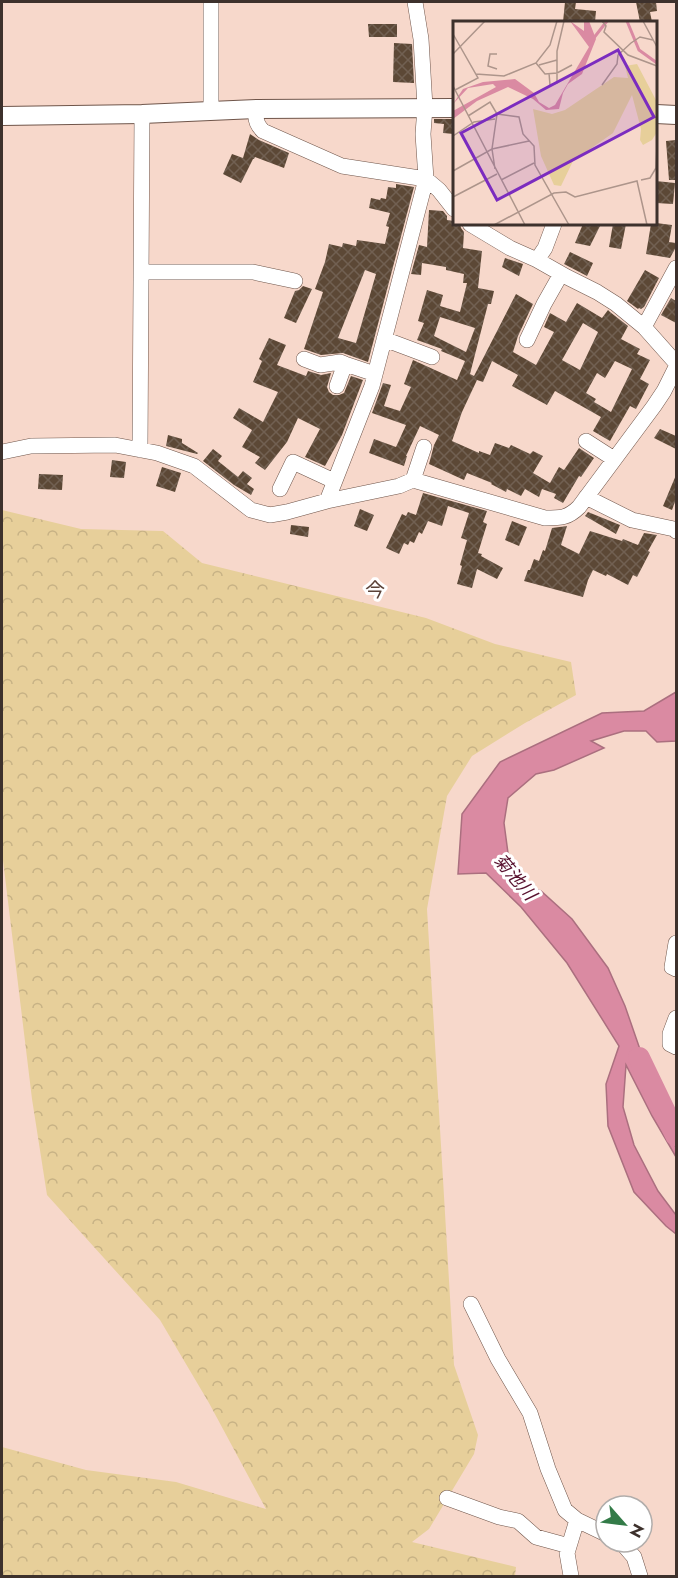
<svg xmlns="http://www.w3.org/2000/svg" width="678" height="1578" font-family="Jost,'Noto Sans JP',sans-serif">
	<defs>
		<pattern id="forest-crowns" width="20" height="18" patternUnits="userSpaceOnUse" patternTransform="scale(1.5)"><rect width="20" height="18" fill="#e7cf9a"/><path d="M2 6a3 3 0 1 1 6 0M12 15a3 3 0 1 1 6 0" fill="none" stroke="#c7b285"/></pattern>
		<pattern id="building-cross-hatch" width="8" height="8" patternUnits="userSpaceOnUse" patternTransform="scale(1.5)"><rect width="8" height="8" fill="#5c4836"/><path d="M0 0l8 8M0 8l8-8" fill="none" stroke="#716052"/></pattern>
	</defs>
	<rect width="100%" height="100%" fill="#f7d8cb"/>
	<path fill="url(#forest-crowns)" d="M2,510L81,529L163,531L202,563L426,618L495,644L571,662L576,695L525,723L472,756L447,796L427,909L454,1365L478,1435L474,1454L429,1529L412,1542L516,1567L515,1576H2V1447L86,1470L176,1482L266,1509L209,1403L160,1320L47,1195L32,1099L2,852Z"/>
	<path fill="#da8aa2" stroke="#ab6f7f" stroke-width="1.5" d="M676,687V741L657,742L646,731H624L591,741L604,748L554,770L536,774L508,798L504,823L508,853L518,871L530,887L541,891L572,919L608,968L625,1006L671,1139L676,1147V1157L652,1116L626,1065L623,1107L634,1145L658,1191L676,1215V1234L666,1226L634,1192L608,1126L606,1084L619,1046L567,963L521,907L486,873L458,874L462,814L500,762L602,713L644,711L676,692Z"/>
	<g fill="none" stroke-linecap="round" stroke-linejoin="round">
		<path stroke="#da8aa2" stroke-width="22" d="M639,1058L676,1135"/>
	</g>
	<path fill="url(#building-cross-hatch)" fill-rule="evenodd" d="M565,2H576L575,9L596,11L595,22H563Z
		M636,2H656L657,11L650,12L652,22H640Z
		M368,24H397V37H369Z
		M394,43L412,44L414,83L393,82Z
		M434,119H454V134L443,133L444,124L434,123Z
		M250,134L259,140L289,153L284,168L255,157L254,159H253L241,183L223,174L232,154L243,158Z
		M676,140V180H669L666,141Z
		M656,181L675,183L673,204L656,203Z
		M396,184L414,187L368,362L343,353L321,355L304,349L323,292L315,289L325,262L329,244L342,247L343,243L356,246L357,240L385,244L389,227L386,226L390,213L369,208L371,198L380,200L381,198L386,199L388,187L396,188ZM365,270L376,274L356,343L338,338Z
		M429,210L443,211L447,216V220L454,221V224H460L461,228L464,232L463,248L482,251L478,288L494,291L491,304H488L470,374L474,376L516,294L533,304L518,336L513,352L536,365L554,332L544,327L550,313L566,322L577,303L602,318L608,310L610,312L628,326L621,339L640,349L637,354L650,360L640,379L649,384L636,409L630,406L610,441L593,431L601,417L555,391L547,405L512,386L518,375L492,361L483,382L477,380L462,412L452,441L479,453V451L490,455L495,443L509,448L511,445L530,454L533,451L543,456L533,473L550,483L559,467L564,470L579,448L594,458L581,477L579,476L563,503L554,498L556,494L542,489L539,497L525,489L521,496L507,489L506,492L491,484L492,483L467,473L464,480L429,464L434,445L439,435L420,426L406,456H407L404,466L369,453L374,439L396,447L406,425L372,413L383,383L391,385L384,406L400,411L411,387L404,384L413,360L457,380L465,361L441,351L442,349L417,340L424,323L418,321L427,290L443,295L440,306L460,312L467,283H463L464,274L446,270V267L422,263L421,275L411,274L419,245L427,247ZM440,317L475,328L466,352L434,336ZM583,323L598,332L580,370L562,360ZM615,361L632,369L611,412L594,402L596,399L586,393L597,373L605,378Z
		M656,223L672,225L669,242L676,243V247L670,258L646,254L651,224Z
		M583,224H601L590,246L575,243Z
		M613,224H626L621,249L609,247Z
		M570,252L593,263L587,276L564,264Z
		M505,258L523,264L519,276L502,267Z
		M645,270L659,278L644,307L641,309L639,308L638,309L627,301Z
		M303,286L312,289L296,323L284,318L295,291L299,290Z
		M671,298L676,301V323L661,315Z
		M269,338L286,345L277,365L306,376L308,371L321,375L331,373L327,387L329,392L333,395H339L344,393L351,376L363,380L342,435L325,466L305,457L320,429L298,418L287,442L265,470L255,463L260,457L242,447L252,430L233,418L239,408L263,422L278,392L253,382L262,361L259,359Z
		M660,429L676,436V449L654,438Z
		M168,435L182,439V443L198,453L197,454L166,446Z
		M213,449L222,456L218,461L238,477L243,471L252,478L247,484L254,489L251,495L234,485L203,461Z
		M112,460L126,462L124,478L110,477Z
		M162,467L181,473L175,492L156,486Z
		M39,474L63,475L62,490L38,489Z
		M676,475V499L672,510L663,506Z
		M423,493L487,511L483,522L487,524L478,553L482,554L481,556L503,568L497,579L477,569L472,588L457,584L462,566L460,565L467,540L461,538L469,513L448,506L442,526L428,521L422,534L419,532L414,543L410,541L408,545L404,543L399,554L386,548L402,514L406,516L408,512L416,515Z
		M360,509L374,515L367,531L354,526Z
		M588,512L620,525L616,534L585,516Z
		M512,521L527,527L519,546L505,540Z
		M291,525L309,527L308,537L290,534Z
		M567,526L561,545L579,554L590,531L622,541L623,539L638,545L644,533L657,535L648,551L650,552L637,577L633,575L628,585L607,574L606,576L593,570L588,580L583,597L524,581L528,570H530L534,559L539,561L543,550L545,551L552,528Z"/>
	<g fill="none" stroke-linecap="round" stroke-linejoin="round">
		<g stroke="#6f554a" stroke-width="16">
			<path id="minor" d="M211,2V110
				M257,109C254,118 257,125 263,131L342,166L426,179L439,190L454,209
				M470,224L510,248L537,260L567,277L597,292L616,304L644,327L676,363
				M537,260L545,248L554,224
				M141,272H253L295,281
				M644,327L676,268
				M384,339L432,357
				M527,340L544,304L561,274
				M304,359L320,365L340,362L345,364
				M337,386L345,364L375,374
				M586,441L614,459
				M140,450L142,114
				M2,452L31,446L115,445L157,453L194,466L251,510L270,515L287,512L327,501L399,486L413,480L545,518C561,518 568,518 579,507L654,406L664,391L676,367
				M413,480L424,447
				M280,489L293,462L334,481
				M586,497L632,520L674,529L676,531
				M327,501L372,386L426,179L423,134L425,107L421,39L415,2
				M676,943L672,967L676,969
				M676,1018L670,1034V1044L676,1047
				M471,1304L498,1359L530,1413L548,1469L565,1510L577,1520L606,1534
				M447,1498L499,1517L518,1521L536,1537L569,1546
				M621,1542L634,1557L640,1576
				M571,1576L567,1553L577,1520"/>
		</g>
		<g stroke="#6f554a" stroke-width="20">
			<path id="tertiary" d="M656,114L676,115
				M2,116L142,114L257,109L454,108"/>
		</g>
		<use href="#minor" stroke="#fff" stroke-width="15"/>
		<use href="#tertiary" stroke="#fff" stroke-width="18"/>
	</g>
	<g text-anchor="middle" stroke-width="6" stroke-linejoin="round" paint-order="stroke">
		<g font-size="18" font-style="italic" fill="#58112e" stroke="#fff">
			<text transform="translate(515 877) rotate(50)" y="6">菊池川</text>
		</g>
		<g font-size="20" fill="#5b4238" stroke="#fff">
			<text x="375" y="597">今</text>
		</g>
	</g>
	<g transform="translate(453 21)">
		<rect width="204" height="204" fill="#f7d8cb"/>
		<path d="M184,43L204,81V111L199,119L190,124L187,119L188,108L179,74L160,112L120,140L108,165L101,164L88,135L80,88L99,93L112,89L161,56L175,57L172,45Z" fill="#e7cf9a"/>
		<path d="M117,0L131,10V0H136L143,18L129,53L115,63L110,72L106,88L93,89L80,78L55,66L24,80L0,98V90L43,66L40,63L15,67L0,83L10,68L30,61L62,58L81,72L86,81L96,87L102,84L136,26Z" fill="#da8aa2"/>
		<path fill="none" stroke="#da8aa2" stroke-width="3" d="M174,0L186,29L204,42M140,18L154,0"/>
		<path fill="none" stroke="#ad958b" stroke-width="1.5" d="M149,0L153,5L151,11L175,34L204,45M190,0L204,26M0,13L25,57L2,69M0,33L32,0M44,33H37L35,45L44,48M83,42L92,53L104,52V30L111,0M86,44L104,39M96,52L97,64L104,62V52L119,44M23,53L51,55L83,42L97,24L104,0M149,64L164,43L165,34L178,22L187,16L200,19M0,65L72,204M44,93L66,96L70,113L81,125L82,144L116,204M15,95L37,81L44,93M0,115L21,101L42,98M42,148L39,128L44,93M0,150L39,128L76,120M48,159L81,142M188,159L197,157L203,147L204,125M0,176L44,153M41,204L101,172L113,171L122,176L184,160L194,204"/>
		<path fill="#7b2cbf" fill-opacity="0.15" stroke="#7b2cbf" stroke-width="3" d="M165,29L201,96L44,179L8,112Z"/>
		<rect width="204" height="204" fill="none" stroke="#3d312c" stroke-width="3"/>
	</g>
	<rect width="678" height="1578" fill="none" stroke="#3d312c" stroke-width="6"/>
	<g transform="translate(624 1524) rotate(118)"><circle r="28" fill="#ffffff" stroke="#b1adab" stroke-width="1.5"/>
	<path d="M0-4.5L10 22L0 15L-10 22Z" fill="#337b48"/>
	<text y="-9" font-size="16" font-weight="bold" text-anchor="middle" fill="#3d312c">N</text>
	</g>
</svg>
